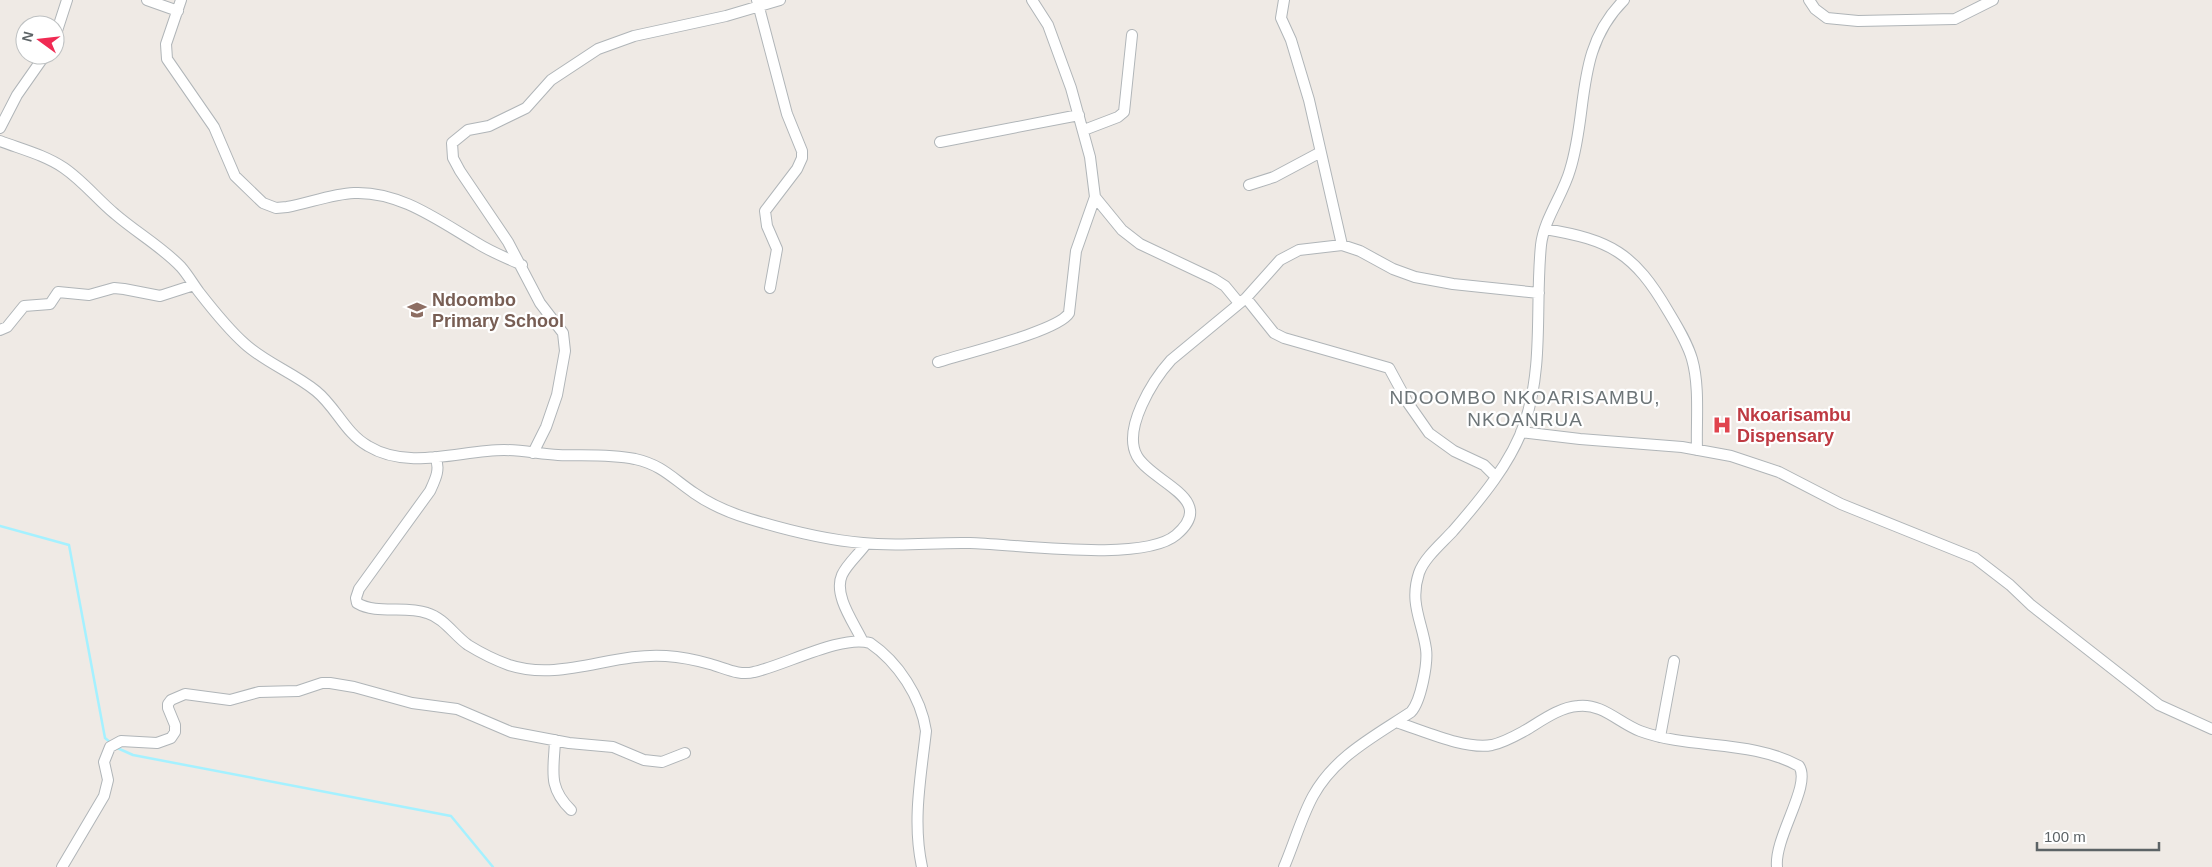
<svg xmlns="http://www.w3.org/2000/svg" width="2212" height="867" font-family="Helvetica,sans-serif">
	<rect width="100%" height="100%" fill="#efeae5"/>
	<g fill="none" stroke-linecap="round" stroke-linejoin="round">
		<path stroke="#a5f1ff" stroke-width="2.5" d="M0,526L69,545L105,738L111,743
			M115,747L133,755L451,816L493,867"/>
		<g stroke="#b0b5b8" stroke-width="12">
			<path id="minor" d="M147,0L178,11
				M181,0L166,44L167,59L214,127L235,176L263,203L276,208L287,207C309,203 332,194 354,193C400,191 439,221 477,243C491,252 507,258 522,265
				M757,0L787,114L802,151V158L797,169L765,211L767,226L777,249L770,288
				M1032,0L1048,25L1071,88L1090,157L1095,197L1122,230L1140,244L1214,279L1225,286L1239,303
				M1284,0L1281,18L1291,40L1309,100L1342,245
				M1809,0L1815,9L1827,18L1858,21L1955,19L1993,0
				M55,37L67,0
				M0,128L17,95L45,55
				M1084,130L1118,117L1124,112L1132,35
				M0,141C21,149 45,155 64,168C83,181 98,200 115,214C137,233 162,247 181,267C188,275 193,284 199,292C213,310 228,329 245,344C266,363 294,373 316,391C336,407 345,433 368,446C409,471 461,450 504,450C522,450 540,454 558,455C584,456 609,454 635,459C662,465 672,478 694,493C711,505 730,513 750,519C786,530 825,540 863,543C898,547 935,542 970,543C1014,544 1143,563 1176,535C1219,499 1152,483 1137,456C1122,429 1153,380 1171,360L1246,298L1280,260L1299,250L1342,245L1360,251L1393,269L1415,277L1453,284L1539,293
				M940,142L1079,115
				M1249,185L1274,177L1319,153
				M1545,229C1611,240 1634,253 1668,311C1677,326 1687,342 1692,359C1700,387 1696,421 1697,450
				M1246,298L1274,333L1284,338L1389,368L1408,403L1429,433L1454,451L1484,465L1495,476
				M0,330L7,327L24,306L50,304L58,292L89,295L114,288L124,289L160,296L194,285
				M938,362C962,354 1059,331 1069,313L1076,251L1095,197
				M1521,432L1580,439L1682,447L1731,456L1779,472L1841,504L1975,558L2010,585L2031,605L2159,705L2212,729
				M533,453L546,427L557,395L565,351L563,333L540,303L508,242L460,171L453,158L452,143L468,130L489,126L526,108L551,80L598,49L634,36L726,16L780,0
				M435,457C441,469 435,480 430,491L359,589L356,598L357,603C377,615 405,605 427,613C444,618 454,635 468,645C481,653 495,660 509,665C561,682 613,652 666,656C681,657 696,660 710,664C725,668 739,676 754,672C783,666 843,634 870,643C898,662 921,697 926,731C921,776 912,821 922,867
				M862,640C854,623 833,595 842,575C847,564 859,554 866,544
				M1396,722C1422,730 1465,750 1492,745C1505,742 1515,736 1526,730C1541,721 1560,707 1578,706C1602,703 1619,723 1640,731C1691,750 1750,739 1799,766C1812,785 1774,837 1777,867
				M1660,737L1674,661
				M555,740C554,770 547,787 571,810
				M62,867L104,796L108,780L104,762L110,747L121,741L157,743L171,738L175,732V725L168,708V704L171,700L185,694L230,700L259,692L298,691L322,683H330L354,687L412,703L457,709L511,732L569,743L613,747L644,760L662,762L685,753
				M1284,867C1294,844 1301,818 1313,796C1335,756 1375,736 1411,712C1421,701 1428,663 1426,649C1422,621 1409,603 1419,573C1424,558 1442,543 1453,531C1480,500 1512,462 1525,422C1544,365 1535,304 1541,245C1544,219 1563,195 1570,170C1589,110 1574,50 1624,0"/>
		</g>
		<use href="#minor" stroke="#fff" stroke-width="10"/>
	</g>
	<defs>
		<g id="school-bare" transform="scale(1.5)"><path d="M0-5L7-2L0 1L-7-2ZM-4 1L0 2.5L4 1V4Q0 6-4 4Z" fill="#8d6e63" stroke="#fff" stroke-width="2.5" paint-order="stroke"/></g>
		<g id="hospital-bare" transform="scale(1.5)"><path d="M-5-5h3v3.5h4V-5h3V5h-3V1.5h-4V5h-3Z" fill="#e0444e" stroke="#fff" stroke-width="2.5" paint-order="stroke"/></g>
	</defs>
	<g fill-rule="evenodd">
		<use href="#school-bare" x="417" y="310"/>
		<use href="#hospital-bare" x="1722" y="425"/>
	</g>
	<g text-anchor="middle" stroke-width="4.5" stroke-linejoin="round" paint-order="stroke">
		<g font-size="18" font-weight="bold" fill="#785e54" stroke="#fff" text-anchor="start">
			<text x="432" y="306">Ndoombo<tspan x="432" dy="21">Primary School</tspan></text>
		</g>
		<g font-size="18" font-weight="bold" fill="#be3a42" stroke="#fff" text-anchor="start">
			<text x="1737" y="421">Nkoarisambu<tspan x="1737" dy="21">Dispensary</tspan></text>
		</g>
		<g font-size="19" letter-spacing="1" fill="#6d7578" stroke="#fff">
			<text x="1525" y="404">NDOOMBO NKOARISAMBU,<tspan x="1525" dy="22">NKOANRUA</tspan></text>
		</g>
	</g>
	<g transform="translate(40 40) rotate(285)"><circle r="24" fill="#ffffff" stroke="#bec1c2"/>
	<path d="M0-4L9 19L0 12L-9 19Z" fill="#f02a53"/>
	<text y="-8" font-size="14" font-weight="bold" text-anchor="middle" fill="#5c6366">N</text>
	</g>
	<path d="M2037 842v8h122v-8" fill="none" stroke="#5c6366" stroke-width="2.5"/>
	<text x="2044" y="842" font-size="15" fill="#5c6366" stroke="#ffffff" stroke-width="4" paint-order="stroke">100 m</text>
</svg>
